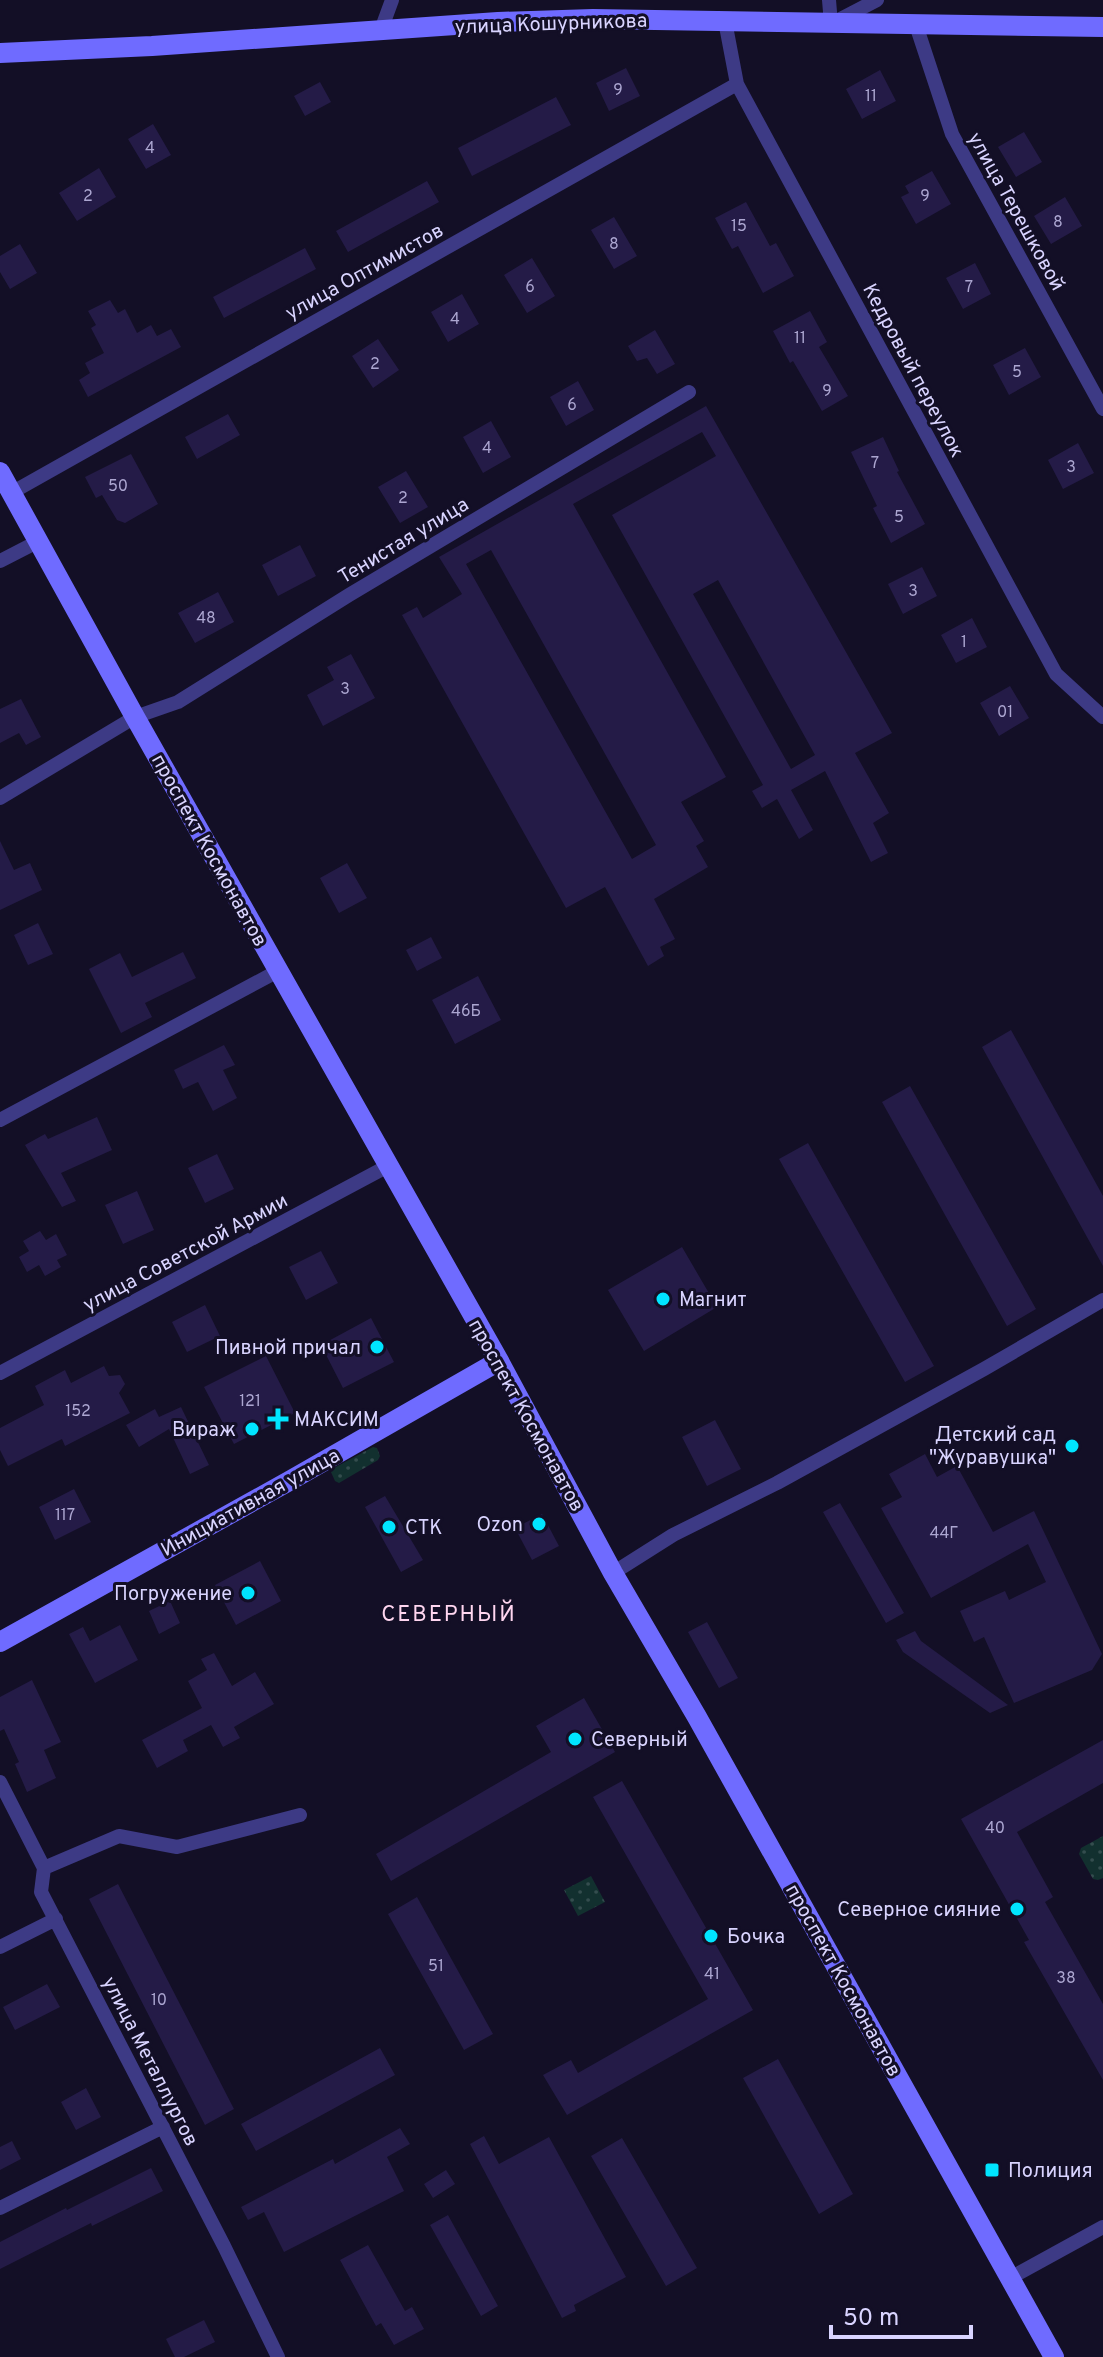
<svg xmlns="http://www.w3.org/2000/svg" width="1103" height="2357" font-family="Overpass,sans-serif">
	<defs>
		<pattern id="green-dots" width="8" height="8" patternUnits="userSpaceOnUse" patternTransform="scale(2)"><rect width="8" height="8" fill="#12302f"/><path d="M2 2h.1M6 6h.1" fill="none" stroke="#344d4e" stroke-width="1.8" stroke-linecap="round"/></pattern>
	</defs>
	<rect width="100%" height="100%" fill="#130f26"/>
	<path fill="url(#green-dots)" d="M373,1447L377,1448L380,1456L378,1460L339,1483L335,1481L331,1472L334,1468Z
		M1103,1836V1878L1098,1880L1093,1879L1079,1854L1081,1848Z
		M591,1876L605,1902L578,1916L564,1890Z"/>
	<path fill="#241b47" fill-rule="evenodd" d="M626,68L640,96L609,111L596,83Z
		M880,70L896,101L862,119L846,89Z
		M320,82L331,102L305,116L294,96Z
		M556,97L571,125L472,176L458,148Z
		M153,124L171,155L146,169L128,139Z
		M1024,132L1042,162L1016,177L998,147Z
		M99,168L116,197L77,221L59,193Z
		M932,171L951,204L916,224L901,197L909,193L905,186Z
		M427,181L439,202L348,252L336,231Z
		M1065,197L1082,226L1051,244L1034,216Z
		M746,202L770,246L776,243L794,276L763,293L738,246L732,249L715,218Z
		M614,217L637,256L614,269L591,230Z
		M20,244L37,273L10,289L0,272V256Z
		M305,248L316,269L224,318L213,297Z
		M532,258L555,296L527,313L504,275Z
		M975,263L991,294L963,309L946,278Z
		M462,294L479,324L448,342L431,312Z
		M110,300L118,313L125,309L137,333L151,325L157,336L171,329L181,347L88,397L79,380L90,373L85,363L104,353L91,328L96,325L88,311Z
		M810,311L827,342L819,347L848,396L822,411L793,361L790,363L773,331Z
		M655,330L675,364L657,374L647,358L637,361L628,346Z
		M378,339L399,370L373,388L352,356Z
		M1025,348L1041,377L1009,395L993,365Z
		M578,381L594,410L566,426L550,397Z
		M706,406L892,733L855,753L889,813L873,823L888,853L871,862L825,771L791,790L813,830L799,839L777,799L762,808L752,791L763,785L612,515L716,456L702,432L573,504L726,777L681,802L704,841L696,846L708,867L654,899L675,939L660,947L664,956L648,966L605,887L566,908L402,615L417,607L423,618L462,594L439,557ZM491,550L656,845L632,859L466,564ZM718,580L815,755L791,769L693,594Z
		M228,414L240,435L197,459L185,437Z
		M491,421L511,457L483,473L463,437Z
		M883,437L899,471L897,472L925,524L891,543L873,508L877,506L851,452Z
		M1078,443L1094,473L1063,489L1048,460Z
		M131,454L158,504L125,523L117,520L102,495L96,498L85,477Z
		M406,471L428,507L400,523L378,487Z
		M300,545L316,576L278,596L262,565Z
		M922,567L937,596L903,614L888,584Z
		M218,592L234,622L195,643L178,613Z
		M972,618L987,647L956,663L941,635Z
		M351,654L375,698L323,726L307,695L334,680L327,667Z
		M1010,686L1029,718L999,736L980,703Z
		M21,699L41,737L26,745L19,733L0,743V709Z
		M0,841L14,870L30,863L42,890L0,910Z
		M347,863L367,898L339,913L320,878Z
		M38,923L53,954L28,965L14,935Z
		M431,937L442,958L417,971L406,950Z
		M183,952L196,978L145,1003L152,1017L121,1033L89,969L120,953L132,977Z
		M478,976L501,1020L455,1044L432,1000Z
		M1011,1030L1103,1196V1266L982,1047Z
		M224,1045L235,1065L223,1070L237,1098L213,1111L198,1082L183,1089L174,1070Z
		M910,1086L1036,1309L1007,1326L882,1102Z
		M97,1117L112,1150L61,1173L76,1201L62,1207L25,1145L45,1134L48,1139Z
		M808,1143L934,1366L905,1382L779,1159Z
		M217,1154L234,1189L205,1203L188,1168Z
		M137,1191L154,1230L123,1244L105,1205Z
		M40,1231L46,1240L56,1234L67,1255L57,1260L61,1267L45,1276L39,1265L27,1272L19,1257L29,1251L23,1241Z
		M682,1247L717,1307L644,1351L608,1290Z
		M321,1251L338,1283L306,1300L289,1267Z
		M205,1305L220,1336L187,1352L172,1322Z
		M371,1318L394,1362L343,1388L321,1345Z
		M266,1356L295,1413L234,1444L204,1387Z
		M104,1366L109,1376L120,1375L125,1384L119,1393L130,1413L65,1446L62,1439L8,1466L0,1450V1428L44,1405L35,1386L65,1370L71,1383Z
		M181,1407L209,1465L190,1474L169,1429L139,1447L126,1425L155,1409L159,1417Z
		M715,1420L741,1469L707,1486L682,1437Z
		M925,1454L937,1477L957,1466L993,1532L1034,1511L1102,1654L1092,1670L1014,1703L984,1637L974,1642L960,1611L1005,1591L1009,1600L1046,1582L1028,1544L931,1598L881,1508L902,1497L889,1474Z
		M74,1489L91,1522L55,1540L39,1507Z
		M385,1496L423,1560L401,1572L365,1507Z
		M840,1503L904,1613L886,1623L823,1512Z
		M542,1514L559,1546L532,1560L515,1528Z
		M260,1561L281,1601L236,1625L215,1585Z
		M170,1601L180,1623L159,1634L149,1611Z
		M707,1622L738,1678L719,1688L688,1632Z
		M120,1625L138,1660L95,1683L69,1634L83,1627L90,1641Z
		M915,1631L921,1641L1008,1705L990,1713L903,1652L896,1640Z
		M214,1653L232,1686L255,1672L274,1704L234,1727L240,1738L223,1747L211,1725L183,1740L188,1751L157,1768L142,1740L202,1708L188,1681L207,1670L201,1659Z
		M32,1680L61,1742L44,1750L56,1778L27,1792L15,1764L19,1762L4,1729L0,1731V1697Z
		M584,1698L615,1752L391,1881L376,1854L551,1752L536,1726Z
		M1103,1740V1783L1017,1832L1053,1897L1045,1902L1103,2004V2080L1024,1942L1029,1940L961,1819Z
		M622,1781L753,2010L567,2115L543,2075L571,2060L578,2073L708,1999L593,1797Z
		M118,1884L234,2109L205,2125L89,1899Z
		M417,1897L493,2034L464,2050L388,1914Z
		M47,1984L60,2007L15,2030L3,2007Z
		M380,2048L395,2075L256,2151L241,2124Z
		M778,2059L853,2194L819,2214L743,2078Z
		M86,2088L101,2117L76,2130L61,2102Z
		M400,2128L410,2144L387,2157L404,2191L284,2252L264,2212L248,2220L241,2207L333,2159L335,2164Z
		M484,2136L499,2164L549,2137L626,2277L574,2305L576,2311L562,2318L470,2144Z
		M622,2138L697,2268L666,2286L591,2156Z
		M12,2141L21,2159L0,2170V2147Z
		M151,2168L163,2191L92,2226L91,2223L0,2269V2242L66,2208L67,2210Z
		M446,2170L455,2184L433,2198L424,2184Z
		M448,2215L498,2306L481,2316L430,2225Z
		M368,2245L405,2311L412,2307L424,2329L394,2345L381,2323L376,2326L340,2260Z
		M204,2320L215,2342L184,2357H175L166,2339Z"/>
	<g fill="none" stroke-linecap="round" stroke-linejoin="round">
		<path stroke="#3d3a85" stroke-width="14" d="M829,0L831,24L877,0
			M725,21L737,84L1056,674L1103,717
			M916,25L952,134L1103,409
			M381,30L392,0
			M11,493L737,84
			M0,561L39,541
			M0,798L135,717L178,702L349,595L689,392
			M0,1120L278,971
			M0,1373L388,1166
			M613,1573L673,1535L777,1483L984,1369L1103,1300
			M0,1782L44,1868L41,1892L224,2246L278,2357
			M44,1868L119,1836L177,1847L300,1815
			M0,1947L56,1919
			M0,2208L163,2127
			M1010,2278L1103,2227"/>
		<path stroke="#6f6bff" stroke-width="20" d="M0,53L152,46L498,22L593,19L1103,27
			M0,472L135,717L499,1361L613,1573L697,1717L1054,2357
			M0,1642L291,1480L499,1361"/>
	</g>
	<g fill="#00e5ff" stroke="#130f26" stroke-width="3">
		<circle cx="663" cy="1299" r="8"/>
		<circle cx="377" cy="1347" r="8"/>
		<path d="M274 1407h8v8h8v8h-8v8h-8v-8h-8v-8h8z"/>
		<circle cx="252" cy="1429" r="8"/>
		<circle cx="1072" cy="1446" r="8"/>
		<circle cx="539" cy="1524" r="8"/>
		<circle cx="389" cy="1527" r="8"/>
		<circle cx="248" cy="1593" r="8"/>
		<circle cx="575" cy="1739" r="8"/>
		<circle cx="1017" cy="1909" r="8"/>
		<circle cx="711" cy="1936" r="8"/>
		<rect x="984" y="2162" width="16" height="16" rx="4"/>
	</g>
	<g text-anchor="middle" stroke-width="6" stroke-linejoin="round" paint-order="stroke">
		<g font-size="16" fill="#aca6d1">
			<text x="618" y="95">9</text>
			<text x="871" y="101">11</text>
			<text x="150" y="153">4</text>
			<text x="88" y="201">2</text>
			<text x="925" y="201">9</text>
			<text x="1058" y="227">8</text>
			<text x="739" y="231">15</text>
			<text x="614" y="249">8</text>
			<text x="530" y="292">6</text>
			<text x="969" y="292">7</text>
			<text x="455" y="324">4</text>
			<text x="800" y="343">11</text>
			<text x="375" y="369">2</text>
			<text x="1017" y="377">5</text>
			<text x="827" y="396">9</text>
			<text x="572" y="410">6</text>
			<text x="487" y="453">4</text>
			<text x="875" y="468">7</text>
			<text x="1071" y="472">3</text>
			<text x="118" y="491">50</text>
			<text x="403" y="503">2</text>
			<text x="899" y="522">5</text>
			<text x="913" y="596">3</text>
			<text x="206" y="623">48</text>
			<text x="964" y="647">1</text>
			<text x="345" y="694">3</text>
			<text x="1005" y="717">01</text>
			<text x="466" y="1016">46Б</text>
			<text x="250" y="1406">121</text>
			<text x="78" y="1416">152</text>
			<text x="65" y="1520">117</text>
			<text x="944" y="1538">44Г</text>
			<text x="995" y="1833">40</text>
			<text x="436" y="1971">51</text>
			<text x="712" y="1979">41</text>
			<text x="1066" y="1983">38</text>
			<text x="159" y="2005">10</text>
		</g>
		<g font-size="20" fill="#d9d4ff" stroke="#130f26">
			<text transform="translate(551 23) rotate(-2)" y="7">улица Кошурникова</text>
			<text transform="translate(1017 211) rotate(61)" y="7">улица Терешковой</text>
			<text transform="translate(364 271) rotate(-29)" y="7">улица Оптимистов</text>
			<text transform="translate(914 370) rotate(62)" y="7">Кедровый переулок</text>
			<text transform="translate(403 540) rotate(-31)" y="7">Тенистая улица</text>
			<text transform="translate(210 850) rotate(61)" y="7">проспект Космонавтов</text>
			<text transform="translate(185 1252) rotate(-28)" y="7">улица Советской Армии</text>
			<text transform="translate(527 1415) rotate(61)" y="7">проспект Космонавтов</text>
			<text transform="translate(250 1502) rotate(-29)" y="7">Инициативная улица</text>
			<text transform="translate(844 1980) rotate(61)" y="7">проспект Космонавтов</text>
			<text transform="translate(151 2061) rotate(63)" y="7">улица Металлургов</text>
		</g>
		<g font-size="20" fill="#d9d4ff" stroke="#130f26" text-anchor="start">
			<text x="679" y="1306">Магнит</text>
			<text x="361" y="1354" text-anchor="end">Пивной причал</text>
			<text x="294" y="1426">МАКСИМ</text>
			<text x="236" y="1436" text-anchor="end">Вираж</text>
			<text x="1056" y="1441" text-anchor="end">Детский сад<tspan x="1056" dy="23">"Журавушка"</tspan></text>
			<text x="523" y="1531" text-anchor="end">Ozon</text>
			<text x="405" y="1534">СТК</text>
			<text x="232" y="1600" text-anchor="end">Погружение</text>
			<text x="591" y="1746">Северный</text>
			<text x="1001" y="1916" text-anchor="end">Северное сияние</text>
			<text x="727" y="1943">Бочка</text>
			<text x="1008" y="2177">Полиция</text>
		</g>
		<g font-size="22" letter-spacing="2" fill="#ffd6f0" stroke="#130f26">
			<text x="449" y="1621">СЕВЕРНЫЙ</text>
		</g>
	</g>
	<path d="M831 2325v12h140v-12" fill="none" stroke="#d9d4ff" stroke-width="4"/>
	<text x="843" y="2325" font-size="24" fill="#d9d4ff" stroke="#130f26" stroke-width="6" paint-order="stroke">50 m</text>
</svg>
